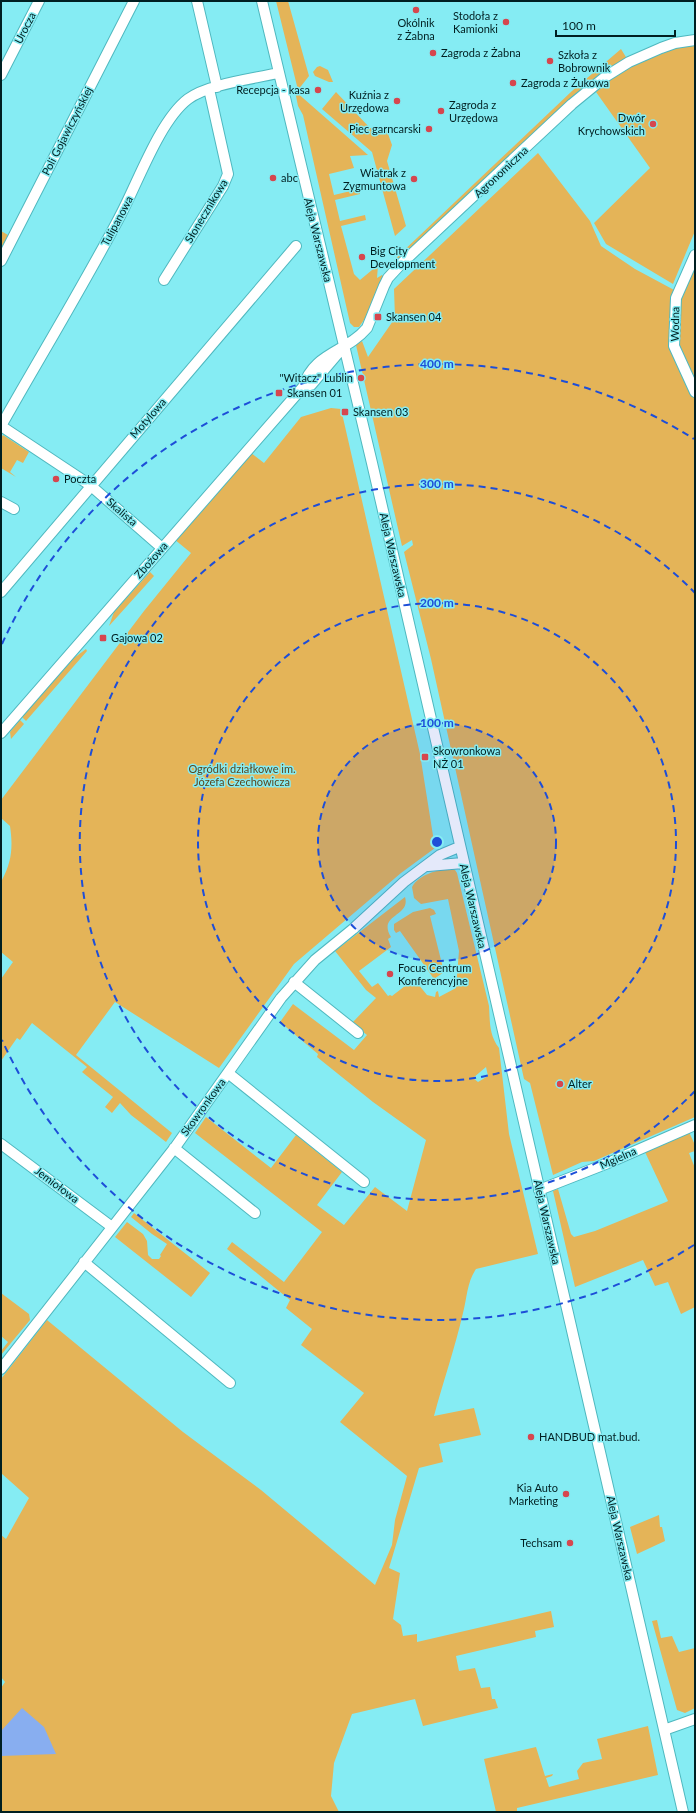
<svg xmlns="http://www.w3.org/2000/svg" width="696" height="1813" font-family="Lato,sans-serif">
	<rect width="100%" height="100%" fill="#85ecf3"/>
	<path fill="#e4b458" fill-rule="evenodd" d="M276,1H288L309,76L298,90Z
		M695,45V231L673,284L606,244L594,223L650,168L596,92L628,65L675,48Z
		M621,49L629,62L605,77L388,278L385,273L398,256L572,91Z
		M320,66L328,70L333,82H329L315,76L313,72L317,67Z
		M295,91L368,155L350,156L354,168L329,174L334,195L359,189L360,194L335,200L340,221L365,215L366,220L341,226L354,274L360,280L378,265L377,278L382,275L384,277L366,317L359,327H354L350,323L303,115L298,106Z
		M336,92L370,128H386L392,145L387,161L406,226L395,236L372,152L322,109Z
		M538,153L590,221L601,246L635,269L676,291L669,340L687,387L695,398V1117L594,1161L582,1162L553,1175L530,1083L524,1079L431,659L404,552L413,545L412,540L402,546L356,345L362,341L368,357L395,318L394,289Z
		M1,231L8,235L1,249Z
		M695,263V385L677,344L679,298Z
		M331,408L341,409L420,754L435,848L401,873L294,964L219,1068L115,1002L76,1055L172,1133L166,1142L131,1115L120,1103L112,1113L105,1107L113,1097L82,1072L87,1067L32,1023L20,1040L17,1038L1,1061V979L13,962L1,952V880H2C12,862 13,846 10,826L1,818V800L144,611L191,553L174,539L251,453L264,463L301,417Z
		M3,435L29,452L23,463L17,460L10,472L16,477L1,468V438Z
		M150,572L154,576L109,626L114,612Z
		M86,649L87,651L26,721L22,717L74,658Z
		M20,720L24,724L11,739L10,732Z
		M450,867L455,870L457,873L489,1006C490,1022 489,1035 499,1048L509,1134L538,1254L476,1269C467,1282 467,1298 463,1313C455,1348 443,1382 434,1416L474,1408L481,1435L439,1444L443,1462L419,1468L389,1568L400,1573L393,1619L401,1625L403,1636L417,1634V1642L551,1611L554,1627L535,1631L536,1637L456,1656L459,1671L475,1668L481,1688L490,1687L492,1699H495L498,1708L423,1726L415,1699L352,1714L334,1763L331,1796L339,1812H1V1688L5,1682L1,1677V1535L6,1539L29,1498L1,1473V1379L47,1320L183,1432L261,1490L375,1585L392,1545L395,1520L407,1476L340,1422L364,1393L301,1345L312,1329L286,1308L290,1300L227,1249L232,1242L284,1282L322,1232L195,1133L206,1117L271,1168L296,1135L342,1172L317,1205L344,1225L375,1187L407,1211L426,1140L373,1102L317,1057L318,1054L280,1022L293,1004L354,1050L367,1035L352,1023L376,998L366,990L335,951L405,897C411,917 377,914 391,937L388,939L391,947L359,971L372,987L378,983L388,996L390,995L392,996L414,979L427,995L435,997L436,992L438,991L439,997L456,988L459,951L448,899L421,904L414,898L412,887C419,874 437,871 450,867ZM486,1067L488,1076L478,1082L473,1078Z
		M430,908L434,910L436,914L430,916L444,972L434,979L400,931L396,933L394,930V924L413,912Z
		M689,1132L695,1145V1151L689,1153L695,1168V1307L681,1314L668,1282L655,1286L643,1260L575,1287L553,1191L558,1189L571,1234L574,1237L595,1231L666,1202L668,1201L645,1152Z
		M134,1213L210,1273L191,1297L115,1237L127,1222L143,1234L147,1241L148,1255L152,1259H159L161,1256L160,1255L167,1244L152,1234L131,1217Z
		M1,1293L29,1314L30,1320L1,1355V1351L8,1342L1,1336Z
		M659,1515L660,1527H662L665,1541L637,1554L630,1527Z
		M657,1620L661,1638L672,1636L679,1652L695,1648V1708L685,1713L677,1710L652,1621Z
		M648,1726L658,1775L517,1808V1812H496L484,1759L536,1747L545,1776L553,1774L552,1776L546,1778L549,1787L579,1779L577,1771L583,1763L602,1759L597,1739Z"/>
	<path fill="#88aef0" d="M22,1708L44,1727L56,1754L1,1756V1731Z"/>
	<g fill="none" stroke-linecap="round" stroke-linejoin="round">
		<g stroke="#4fb8bf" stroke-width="12">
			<path id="minor" d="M197,1L217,87
				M262,1L372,463L683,1812
				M1,75L39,1
				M695,255L676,298L674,346L695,392
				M1,261L134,1
				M164,280L223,186L228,174L209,89
				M303,387L311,385L340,351
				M1,426C40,357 82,288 119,218C137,185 159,121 188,99C208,84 253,79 278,73
				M1,426L90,485L162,548
				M1,502L14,509
				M1,592L296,246
				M1,733L303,387C314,352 346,353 367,328L384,286L388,278L401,264L572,104L605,77L629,62L661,48L675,43L695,40
				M428,866L463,863
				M294,982L358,1033
				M228,1073L364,1182
				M1,1144L112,1227
				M174,1148L255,1213
				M539,1190L608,1163L695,1125
				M84,1262L230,1383
				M1,1369L176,1146L281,998L315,960L353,929L404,882L440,855L459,847
				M664,1730L695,1719"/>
		</g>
		<use href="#minor" stroke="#fff" stroke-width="10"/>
	</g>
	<circle cx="437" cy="842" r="119" fill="#1d4ed8" fill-opacity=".12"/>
	<g fill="none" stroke="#1d4ed8" stroke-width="2" stroke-dasharray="7 5">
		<circle cx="437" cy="842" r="119"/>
		<circle cx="437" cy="842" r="239"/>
		<path d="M695 1091A358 358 0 1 1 695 593"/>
		<path d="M694 1245A478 478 0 0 1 2 1040M2 644A478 478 0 0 1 694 439"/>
	</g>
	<g fill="#d6464e" stroke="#85ecf3" stroke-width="1.5">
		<circle cx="416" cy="10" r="4"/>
		<circle cx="506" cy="22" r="4"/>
		<circle cx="433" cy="53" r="4"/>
		<circle cx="550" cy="61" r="4"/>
		<circle cx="513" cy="83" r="4"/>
		<circle cx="318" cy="90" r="4"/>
		<circle cx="397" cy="101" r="4"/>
		<circle cx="441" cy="111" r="4"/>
		<circle cx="653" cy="124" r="4"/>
		<circle cx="429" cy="129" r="4"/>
		<circle cx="273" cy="178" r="4"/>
		<circle cx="414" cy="179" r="4"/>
		<circle cx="362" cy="257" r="4"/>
		<rect x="374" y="313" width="8" height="8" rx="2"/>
		<circle cx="361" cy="378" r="4"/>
		<rect x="275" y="389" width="8" height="8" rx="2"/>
		<rect x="341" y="408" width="8" height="8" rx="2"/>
		<circle cx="56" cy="479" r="4"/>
		<rect x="99" y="634" width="8" height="8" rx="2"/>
		<rect x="421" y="753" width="8" height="8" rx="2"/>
		<circle cx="390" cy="974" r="4"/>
		<circle cx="560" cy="1084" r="4"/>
		<circle cx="531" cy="1437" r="4"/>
		<circle cx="566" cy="1494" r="4"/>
		<circle cx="570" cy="1543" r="4"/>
	</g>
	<g text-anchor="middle" stroke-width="3" stroke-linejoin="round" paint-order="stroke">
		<g font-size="11" fill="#001f21" stroke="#85ecf3" text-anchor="start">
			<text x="498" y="20" text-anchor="end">Stodoła z<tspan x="498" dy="13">Kamionki</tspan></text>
			<text x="416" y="27" text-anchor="middle">Okólnik<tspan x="416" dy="13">z Żabna</tspan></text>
			<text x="441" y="57">Zagroda z Żabna</text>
			<text x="558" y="59">Szkoła z<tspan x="558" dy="13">Bobrownik</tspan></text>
			<text x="521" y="87">Zagroda z Żukowa</text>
			<text x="310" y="94" text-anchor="end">Recepcja - kasa</text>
			<text x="389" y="99" text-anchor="end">Kuźnia z<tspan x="389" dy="13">Urzędowa</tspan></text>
			<text x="449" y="109">Zagroda z<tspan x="449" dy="13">Urzędowa</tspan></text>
			<text x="645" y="122" text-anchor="end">Dwór<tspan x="645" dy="13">Krychowskich</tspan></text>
			<text x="421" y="133" text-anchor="end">Piec garncarski</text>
			<text x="406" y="177" text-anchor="end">Wiatrak z<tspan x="406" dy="13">Zygmuntowa</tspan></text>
			<text x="281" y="182">abc</text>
			<text x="370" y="255">Big City<tspan x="370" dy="13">Development</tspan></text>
			<text x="386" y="321">Skansen 04</text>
			<text x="353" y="382" text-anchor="end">"Witacz" Lublin</text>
			<text x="287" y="397">Skansen 01</text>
			<text x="353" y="416">Skansen 03</text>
			<text x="64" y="483">Poczta</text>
			<text x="111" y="642">Gajowa 02</text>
			<text x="433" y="755">Skowronkowa<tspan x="433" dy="13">NŻ 01</tspan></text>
			<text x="398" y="972">Focus Centrum<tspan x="398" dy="13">Konferencyjne</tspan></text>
			<text x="568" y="1088">Alter</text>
			<text x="539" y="1441">HANDBUD mat.bud.</text>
			<text x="558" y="1492" text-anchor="end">Kia Auto<tspan x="558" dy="13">Marketing</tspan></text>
			<text x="562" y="1547" text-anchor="end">Techsam</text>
		</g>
		<g font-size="11" fill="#001f21" stroke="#85ecf3">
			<text transform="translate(25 28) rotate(-63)" y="4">Urocza</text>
			<text transform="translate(67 131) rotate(-63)" y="4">Poli Gojawiczyńskiej</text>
			<text transform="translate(501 172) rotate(-43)" y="4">Agronomiczna</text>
			<text transform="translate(206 211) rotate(-59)" y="4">Słonecznikowa</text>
			<text transform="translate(117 221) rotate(-62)" y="4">Tulipanowa</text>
			<text transform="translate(318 240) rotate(76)" y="4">Aleja Warszawska</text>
			<text transform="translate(675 324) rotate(-89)" y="4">Wodna</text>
			<text transform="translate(148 418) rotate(-49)" y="4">Motylowa</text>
			<text transform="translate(122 512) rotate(41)" y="4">Skalista</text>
			<text transform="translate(393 555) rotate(77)" y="4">Aleja Warszawska</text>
			<text transform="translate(151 560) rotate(-49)" y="4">Zbożowa</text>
			<text transform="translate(473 906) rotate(77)" y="4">Aleja Warszawska</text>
			<text transform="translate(203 1107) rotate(-54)" y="4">Skowronkowa</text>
			<text transform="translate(618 1158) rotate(-24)" y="4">Mgielna</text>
			<text transform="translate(57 1185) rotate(37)" y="4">Jemiołowa</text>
			<text transform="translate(547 1222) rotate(77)" y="4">Aleja Warszawska</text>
			<text transform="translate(620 1538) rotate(77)" y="4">Aleja Warszawska</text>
		</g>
		<g font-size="11" fill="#5b451c" stroke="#85ecf3">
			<text x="242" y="773">Ogródki działkowe im.<tspan x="242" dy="13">Józefa Czechowicza</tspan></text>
		</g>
	</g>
	<circle cx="437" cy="842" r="6" fill="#1d4ed8" stroke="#85ecf3" stroke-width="2"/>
	<g font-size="12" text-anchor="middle" font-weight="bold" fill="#1d4ed8" stroke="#85ecf3" stroke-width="3" stroke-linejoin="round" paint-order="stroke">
		<text x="437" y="368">400 m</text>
		<text x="437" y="488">300 m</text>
		<text x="437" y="607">200 m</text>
		<text x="437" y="727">100 m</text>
	</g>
	<rect width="696" height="1813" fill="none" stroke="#001f21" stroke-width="4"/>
	<path d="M556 30v6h119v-6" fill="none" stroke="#001f21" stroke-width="2"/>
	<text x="562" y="30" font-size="12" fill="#001f21" stroke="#85ecf3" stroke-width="3" paint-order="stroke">100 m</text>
</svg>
